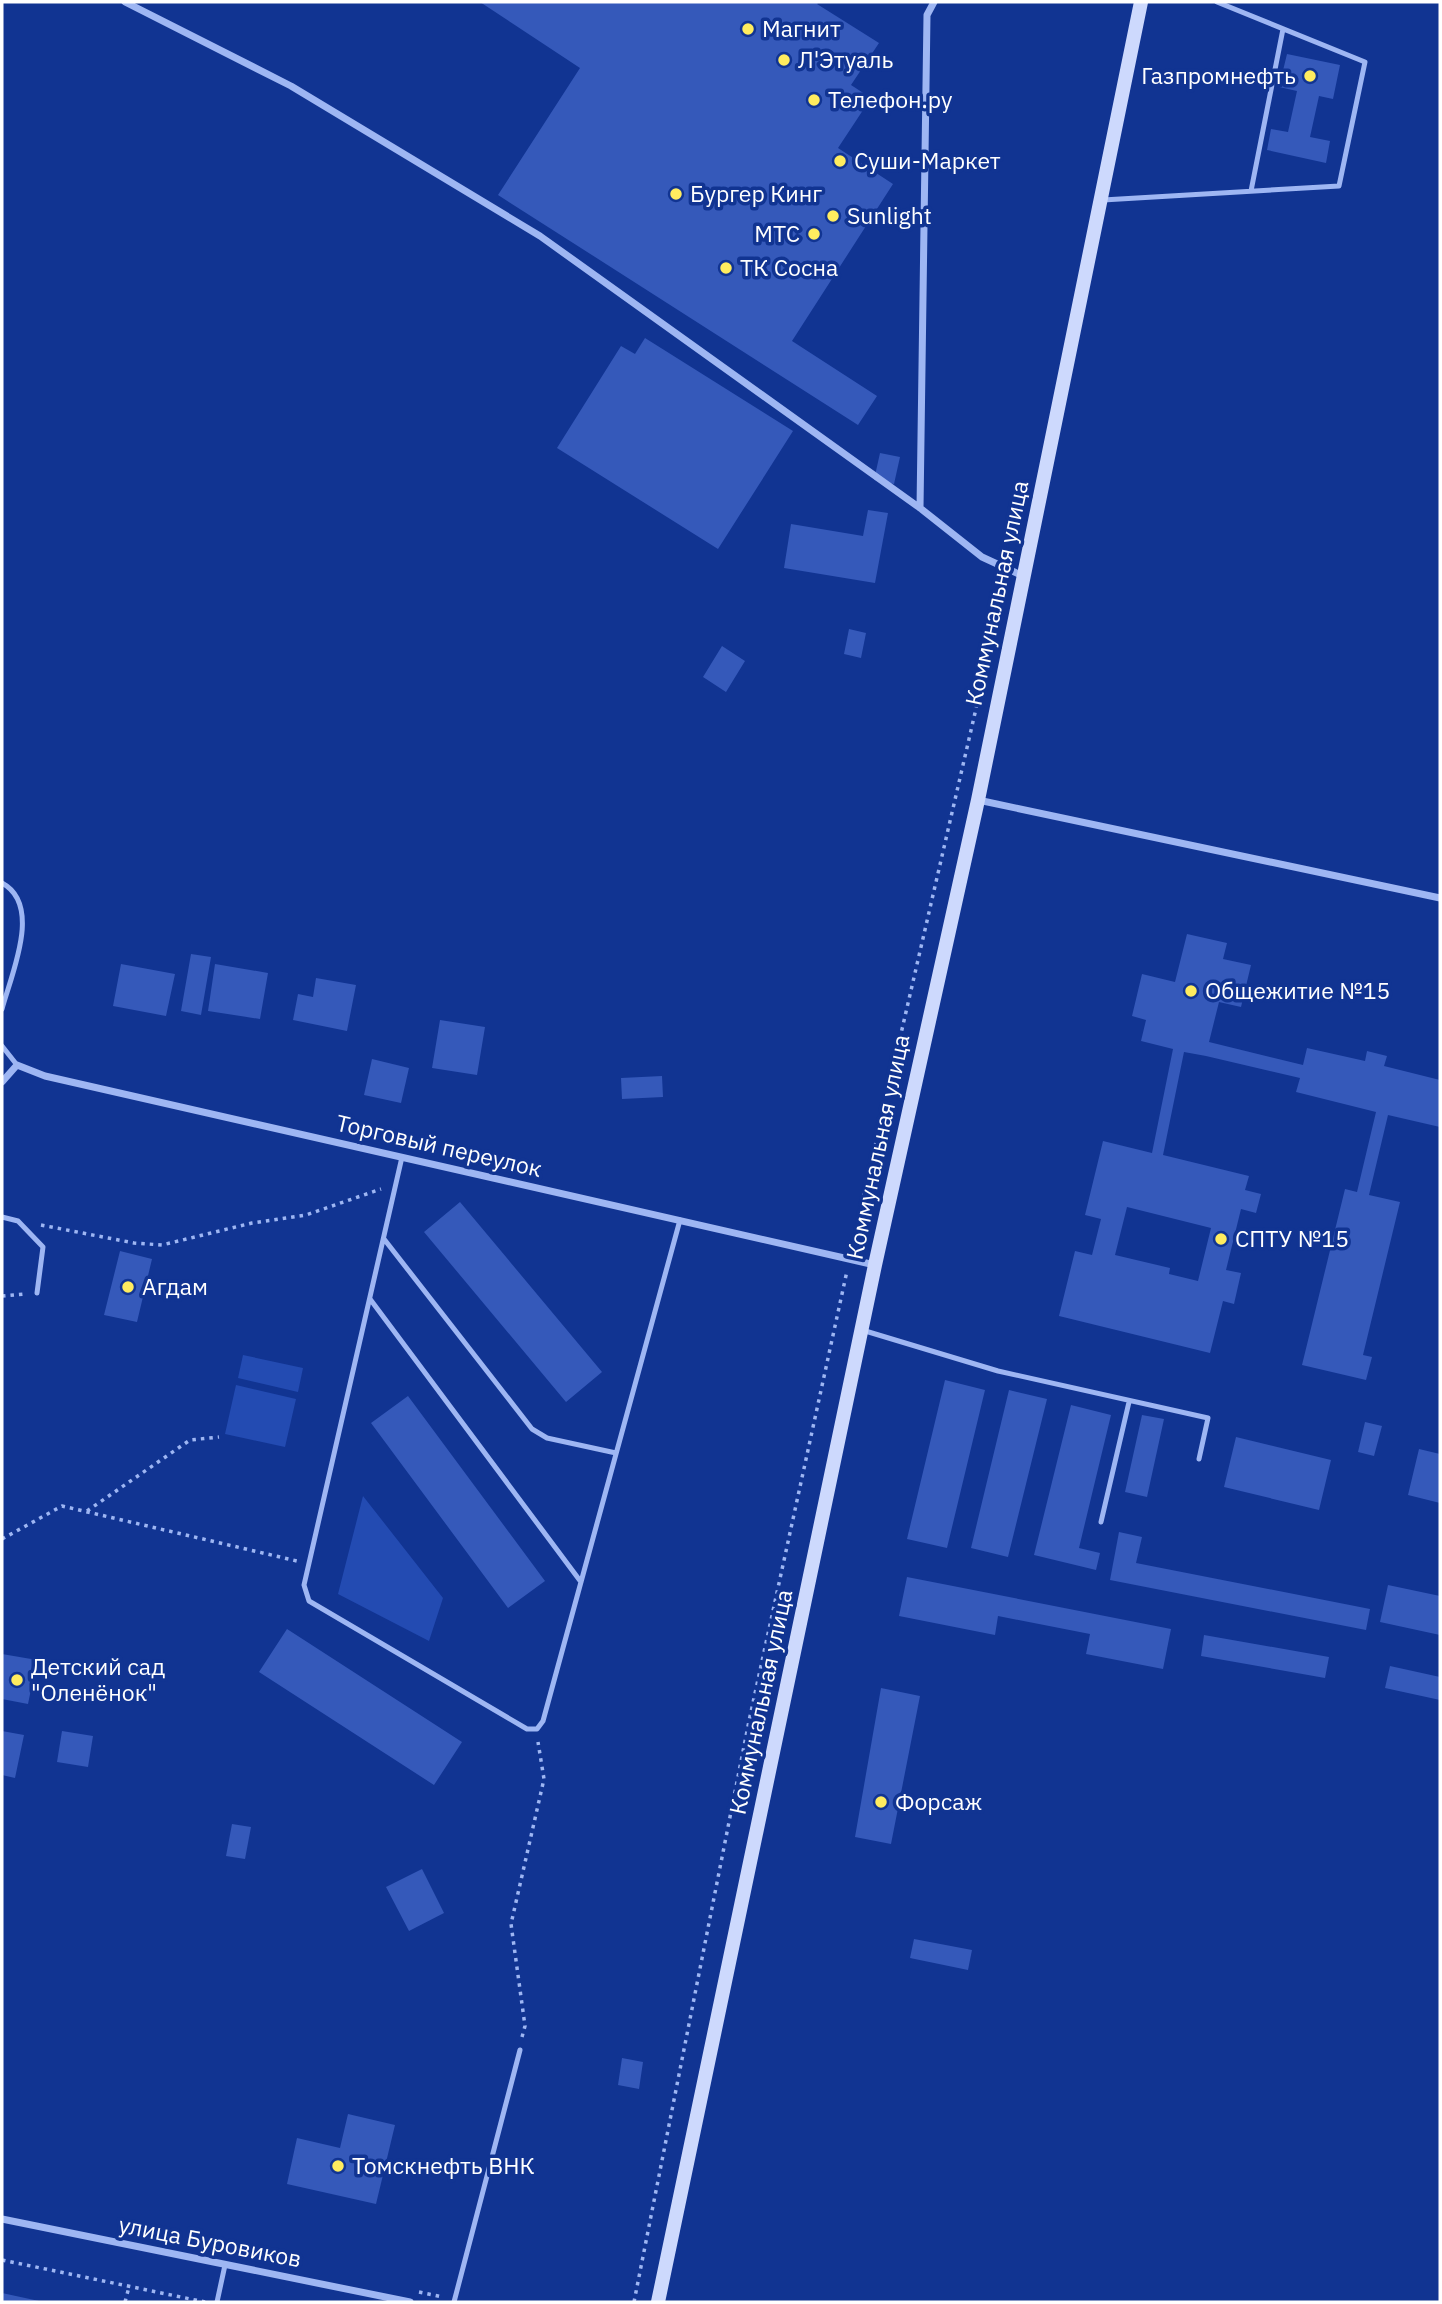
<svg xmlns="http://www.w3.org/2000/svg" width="1442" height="2304" font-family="'IBM Plex Sans',sans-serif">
	<rect width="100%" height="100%" fill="#113492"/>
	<path fill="#234bb2" d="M243,1355L303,1368L298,1392L238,1378Z
		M236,1385L296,1399L285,1447L225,1434Z
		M363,1496L443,1598L429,1641L338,1594Z"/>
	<path fill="#3559ba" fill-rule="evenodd" d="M480,2H819L817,4L879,43L851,85L871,98L838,148L893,184L792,341L877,396L858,425L498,195L580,68Z
		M1287,54L1340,65L1333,99L1319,96L1310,137L1330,141L1326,163L1267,150L1271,129L1288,132L1297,91L1279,87Z
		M645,338L793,431L718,549L557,448L621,346L635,354Z
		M880,453L900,457L894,484L874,480Z
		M868,510L888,513L875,583L784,568L791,524L863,536Z
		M849,629L866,633L861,658L844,654Z
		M722,646L745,661L726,692L703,677Z
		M1187,934L1227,943L1223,959L1251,965L1241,1007L1219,1002L1209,1042L1303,1065L1307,1048L1365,1061L1367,1051L1387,1056L1384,1066L1440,1080V1127L1388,1115L1369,1195L1400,1202L1363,1355L1372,1357L1366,1380L1302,1365L1345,1189L1357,1192L1376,1112L1296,1092L1300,1078L1206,1056L1184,1052L1163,1155L1249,1176L1245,1190L1261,1194L1256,1213L1241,1209L1226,1270L1241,1273L1234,1304L1223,1301L1210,1353L1059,1316L1075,1251L1092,1255L1101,1219L1085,1215L1103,1141L1152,1153L1173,1049L1141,1041L1146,1020L1132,1016L1142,974L1175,982ZM1127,1207L1211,1228L1198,1281L1169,1274L1170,1268L1115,1255Z
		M191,954L211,957L201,1015L181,1011Z
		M121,964L175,974L166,1016L113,1006Z
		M215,964L268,973L260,1019L208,1011Z
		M316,978L356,985L347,1031L293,1020L298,994L313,997Z
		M440,1020L485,1027L477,1075L432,1068Z
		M372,1059L409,1068L401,1103L364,1095Z
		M662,1076L663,1097L622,1099L621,1078Z
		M460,1202L602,1372L566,1402L424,1232Z
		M120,1251L152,1259L137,1322L104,1315Z
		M945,1380L985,1390L947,1548L907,1539Z
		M1009,1390L1047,1399L1008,1557L971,1548Z
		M408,1396L545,1581L508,1608L371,1423Z
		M1071,1405L1111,1415L1079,1548L1100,1553L1096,1570L1034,1555Z
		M1142,1415L1164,1419L1147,1497L1125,1492Z
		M1365,1422L1382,1426L1374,1456L1358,1452Z
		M1236,1437L1331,1460L1319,1510L1224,1487Z
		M1419,1449L1440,1454V1503L1408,1495Z
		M1119,1532L1142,1537L1136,1563L1370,1609L1366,1630L1110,1580Z
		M907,1577L1171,1629L1163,1669L1086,1654L1090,1634L998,1616L995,1635L899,1616Z
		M1388,1585L1440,1596V1635L1380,1622Z
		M287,1629L462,1742L434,1785L259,1672Z
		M1204,1635L1329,1657L1325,1678L1201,1656Z
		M2,1654L37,1660L28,1704L2,1699Z
		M1390,1666L1440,1677V1700L1385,1688Z
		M881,1688L920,1696L891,1844L855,1837Z
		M2,1731L24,1735L15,1778L2,1775Z
		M62,1731L93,1736L88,1767L57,1762Z
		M232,1824L251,1827L245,1859L226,1856Z
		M422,1869L444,1913L409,1931L386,1887Z
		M914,1939L972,1950L968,1970L910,1958Z
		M622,2058L643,2062L639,2089L618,2085Z
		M348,2114L395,2125L376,2204L287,2184L297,2138L340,2148Z
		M2,2293L39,2301V2302H2Z"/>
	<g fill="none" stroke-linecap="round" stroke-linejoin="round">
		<path stroke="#9eb6f3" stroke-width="3.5" stroke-dasharray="3.5 5" stroke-linecap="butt" d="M41,1225L134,1243L162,1245L252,1223L306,1215L381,1189
			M852,1246L981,687
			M2,1296L24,1294
			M87,1511L190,1440L219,1437
			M2,1539L62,1506L297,1561
			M522,2037L525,2026L511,1924L544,1779L538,1742
			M2,2260L205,2302
			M419,2292L443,2297
			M125,2302L129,2287
			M634,2302L749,1721L847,1271"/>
		<path stroke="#9eb6f3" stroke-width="5" d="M1251,191L1283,29
			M1103,200L1339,186L1365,62L1217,2
			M2,883C43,905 11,975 2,1009
			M2,1046L17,1065
			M402,1157L304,1585L309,1601L527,1729H537L543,1721L680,1220
			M2,1217L18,1221L43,1247L37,1293
			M384,1239L532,1429L547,1438L616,1453
			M370,1299L581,1582
			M862,1330L998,1371L1208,1418L1199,1459
			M1101,1522L1129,1402
			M217,2302L225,2265
			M454,2302L520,2050"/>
		<path stroke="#9eb6f3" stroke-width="7" d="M125,2L291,86L540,236L920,508L982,557L1023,576
			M920,508L927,15L934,2
			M978,800L1440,898
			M2,1082L17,1065L45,1076L875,1265
			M2,2219L410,2302"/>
		<path stroke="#cdd9fd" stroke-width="14" d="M658,2302L875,1265L978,800L1141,2"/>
	</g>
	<g fill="#ffec5f" stroke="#113492" stroke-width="2.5">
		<circle cx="748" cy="29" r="7"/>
		<circle cx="784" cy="60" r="7"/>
		<circle cx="1310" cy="76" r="7"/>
		<circle cx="814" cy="100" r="7"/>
		<circle cx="840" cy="161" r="7"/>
		<circle cx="676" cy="194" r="7"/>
		<circle cx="833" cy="216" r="7"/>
		<circle cx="814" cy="234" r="7"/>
		<circle cx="726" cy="268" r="7"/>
		<circle cx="1191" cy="991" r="7"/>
		<circle cx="1221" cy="1239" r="7"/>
		<circle cx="128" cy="1287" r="7"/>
		<circle cx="17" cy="1680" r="7"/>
		<circle cx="881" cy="1802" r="7"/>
		<circle cx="338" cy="2166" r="7"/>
	</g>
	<g text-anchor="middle" stroke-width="7" stroke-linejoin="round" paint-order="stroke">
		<g font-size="23" fill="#fff" stroke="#113492" text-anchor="start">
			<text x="762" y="37">Магнит</text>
			<text x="798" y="68">Л'Этуаль</text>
			<text x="1296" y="84" text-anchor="end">Газпромнефть</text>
			<text x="828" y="108">Телефон.ру</text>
			<text x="854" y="169">Суши-Маркет</text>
			<text x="690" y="202">Бургер Кинг</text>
			<text x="847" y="224">Sunlight</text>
			<text x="800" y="242" text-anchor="end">МТС</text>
			<text x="740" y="276">ТК Сосна</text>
			<text x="1205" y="999">Общежитие №15</text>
			<text x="1235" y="1247">СПТУ №15</text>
			<text x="142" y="1295">Агдам</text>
			<text x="31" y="1675">Детский сад<tspan x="31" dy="26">"Оленёнок"</tspan></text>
			<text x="895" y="1810">Форсаж</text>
			<text x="352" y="2174">Томскнефть ВНК</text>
		</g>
		<g font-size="23" fill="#fff" stroke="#113492">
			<text transform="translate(997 593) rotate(-78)" y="8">Коммунальная улица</text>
			<text transform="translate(439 1146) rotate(13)" y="8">Торговый переулок</text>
			<text transform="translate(878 1147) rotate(-78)" y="8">Коммунальная улица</text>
			<text transform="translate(761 1702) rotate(-78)" y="8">Коммунальная улица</text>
			<text transform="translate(210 2242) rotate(11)" y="8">улица Буровиков</text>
		</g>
	</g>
	<rect width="1442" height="2304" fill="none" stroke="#ffffff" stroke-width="7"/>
</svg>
